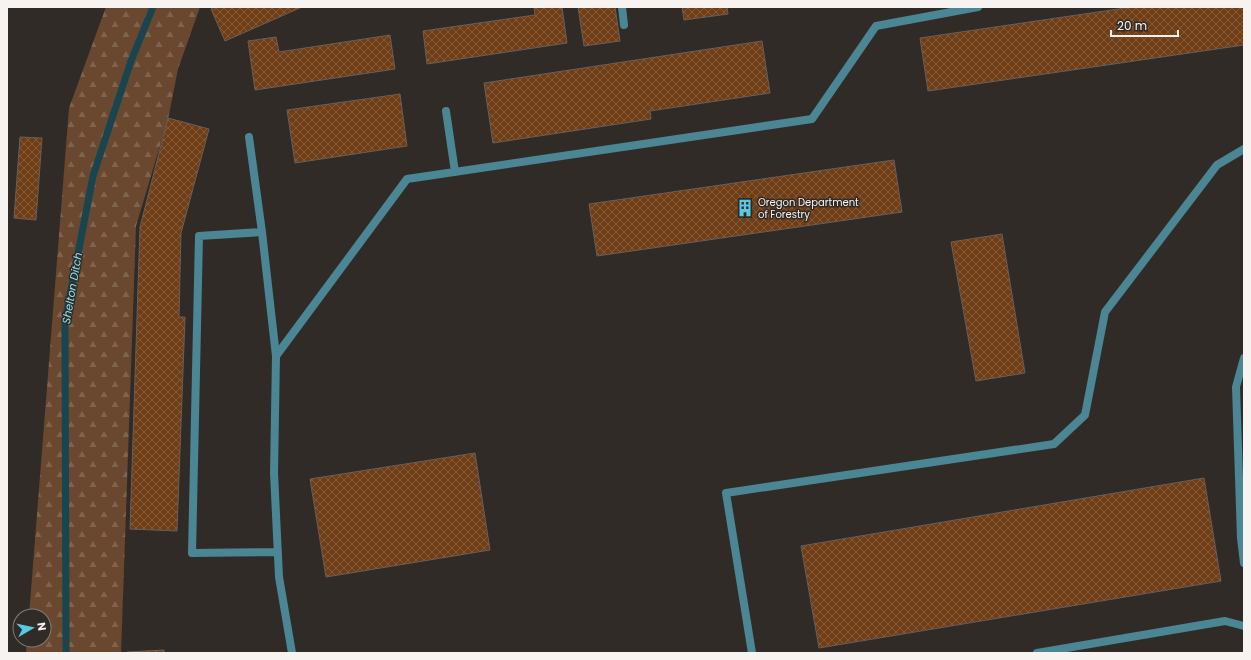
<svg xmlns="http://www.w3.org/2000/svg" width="1251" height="660" font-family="Poppins,sans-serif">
	<defs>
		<pattern id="forest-firs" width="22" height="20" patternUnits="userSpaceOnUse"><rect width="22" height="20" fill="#69482f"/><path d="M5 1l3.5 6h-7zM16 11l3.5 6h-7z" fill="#7f634d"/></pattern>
		<pattern id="building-cross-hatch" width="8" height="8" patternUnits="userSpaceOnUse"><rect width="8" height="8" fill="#6f3e16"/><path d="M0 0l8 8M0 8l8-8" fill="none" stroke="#845a38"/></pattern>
	</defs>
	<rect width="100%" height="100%" fill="#312b27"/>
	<path fill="url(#forest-firs)" d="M106,7H200L178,69L168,119L136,226L121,653H26L27,640H44V616H29L69,108Z"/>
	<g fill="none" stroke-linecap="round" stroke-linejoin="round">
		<path stroke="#18454f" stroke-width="7" d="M66,653L65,321L93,176L131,61L153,7"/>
	</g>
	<path fill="url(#building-cross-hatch)" stroke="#665f5b" d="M215,7H302L225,41L211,9Z
		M534,7H562L567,43L427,64L423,31L535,15Z
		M578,7H615L620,41L584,46Z
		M682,7H727L728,14L684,20Z
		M1132,7H1244V45L928,91L920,38Z
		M390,35L395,69L255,90L248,41L276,37L279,52Z
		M762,41L770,93L650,111L651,119L493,143L484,83Z
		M400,94L407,146L295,163L287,110Z
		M168,118L209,129L181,233L179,317H185L177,531L130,529L140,227Z
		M20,137L42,138L36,220L14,218Z
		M894,160L902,212L597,256L589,204Z
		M1002,234L1025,373L976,381L951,242Z
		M475,453L490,550L326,577L310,479Z
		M1204,478L1221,581L819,648L801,546Z
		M164,650V653H127V652Z"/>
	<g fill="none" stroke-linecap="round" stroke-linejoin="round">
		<path stroke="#4a8694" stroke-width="8" d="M622,7L624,25
			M446,111L455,172
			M249,137L262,232
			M276,356L262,232L199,236L192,553L278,552
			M1244,358L1236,387L1241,538L1244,563
			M292,653L279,577L274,473L276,356L407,179L812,119L876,26L978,7
			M752,653L726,493L1054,444L1085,415L1105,312L1217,165L1244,149
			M1037,653L1225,621L1244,626"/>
	</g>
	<defs>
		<g id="building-bare" transform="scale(1.38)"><path d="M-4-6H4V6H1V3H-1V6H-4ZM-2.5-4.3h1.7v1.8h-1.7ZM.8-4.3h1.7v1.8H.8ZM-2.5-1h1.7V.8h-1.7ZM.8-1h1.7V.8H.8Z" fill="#57c9e2" stroke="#312b27" stroke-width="2.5" paint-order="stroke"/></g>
	</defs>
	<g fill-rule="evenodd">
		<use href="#building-bare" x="745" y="208"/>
	</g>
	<g text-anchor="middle" stroke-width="3" stroke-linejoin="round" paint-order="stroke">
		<g font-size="10" fill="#f7f3f0" stroke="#312b27" text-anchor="start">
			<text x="758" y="206">Oregon Department<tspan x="758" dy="12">of Forestry</tspan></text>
		</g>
		<g font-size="11" font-style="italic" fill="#86e2f8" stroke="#312b27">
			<text transform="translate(72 288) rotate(-80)" y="4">Shelton Ditch</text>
		</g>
	</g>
	<rect width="1251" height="660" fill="none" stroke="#f7f3f0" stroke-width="16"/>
	<g transform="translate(32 628) rotate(81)"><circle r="19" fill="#312b27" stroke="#807b77"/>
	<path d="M0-3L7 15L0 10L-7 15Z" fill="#57c9e2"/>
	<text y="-6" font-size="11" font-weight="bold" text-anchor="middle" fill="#f7f3f0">N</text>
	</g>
	<path d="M1111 30v6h67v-6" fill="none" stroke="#f7f3f0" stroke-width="2"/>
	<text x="1117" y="30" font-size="12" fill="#f7f3f0" stroke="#312b27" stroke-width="3" paint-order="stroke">20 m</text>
</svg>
